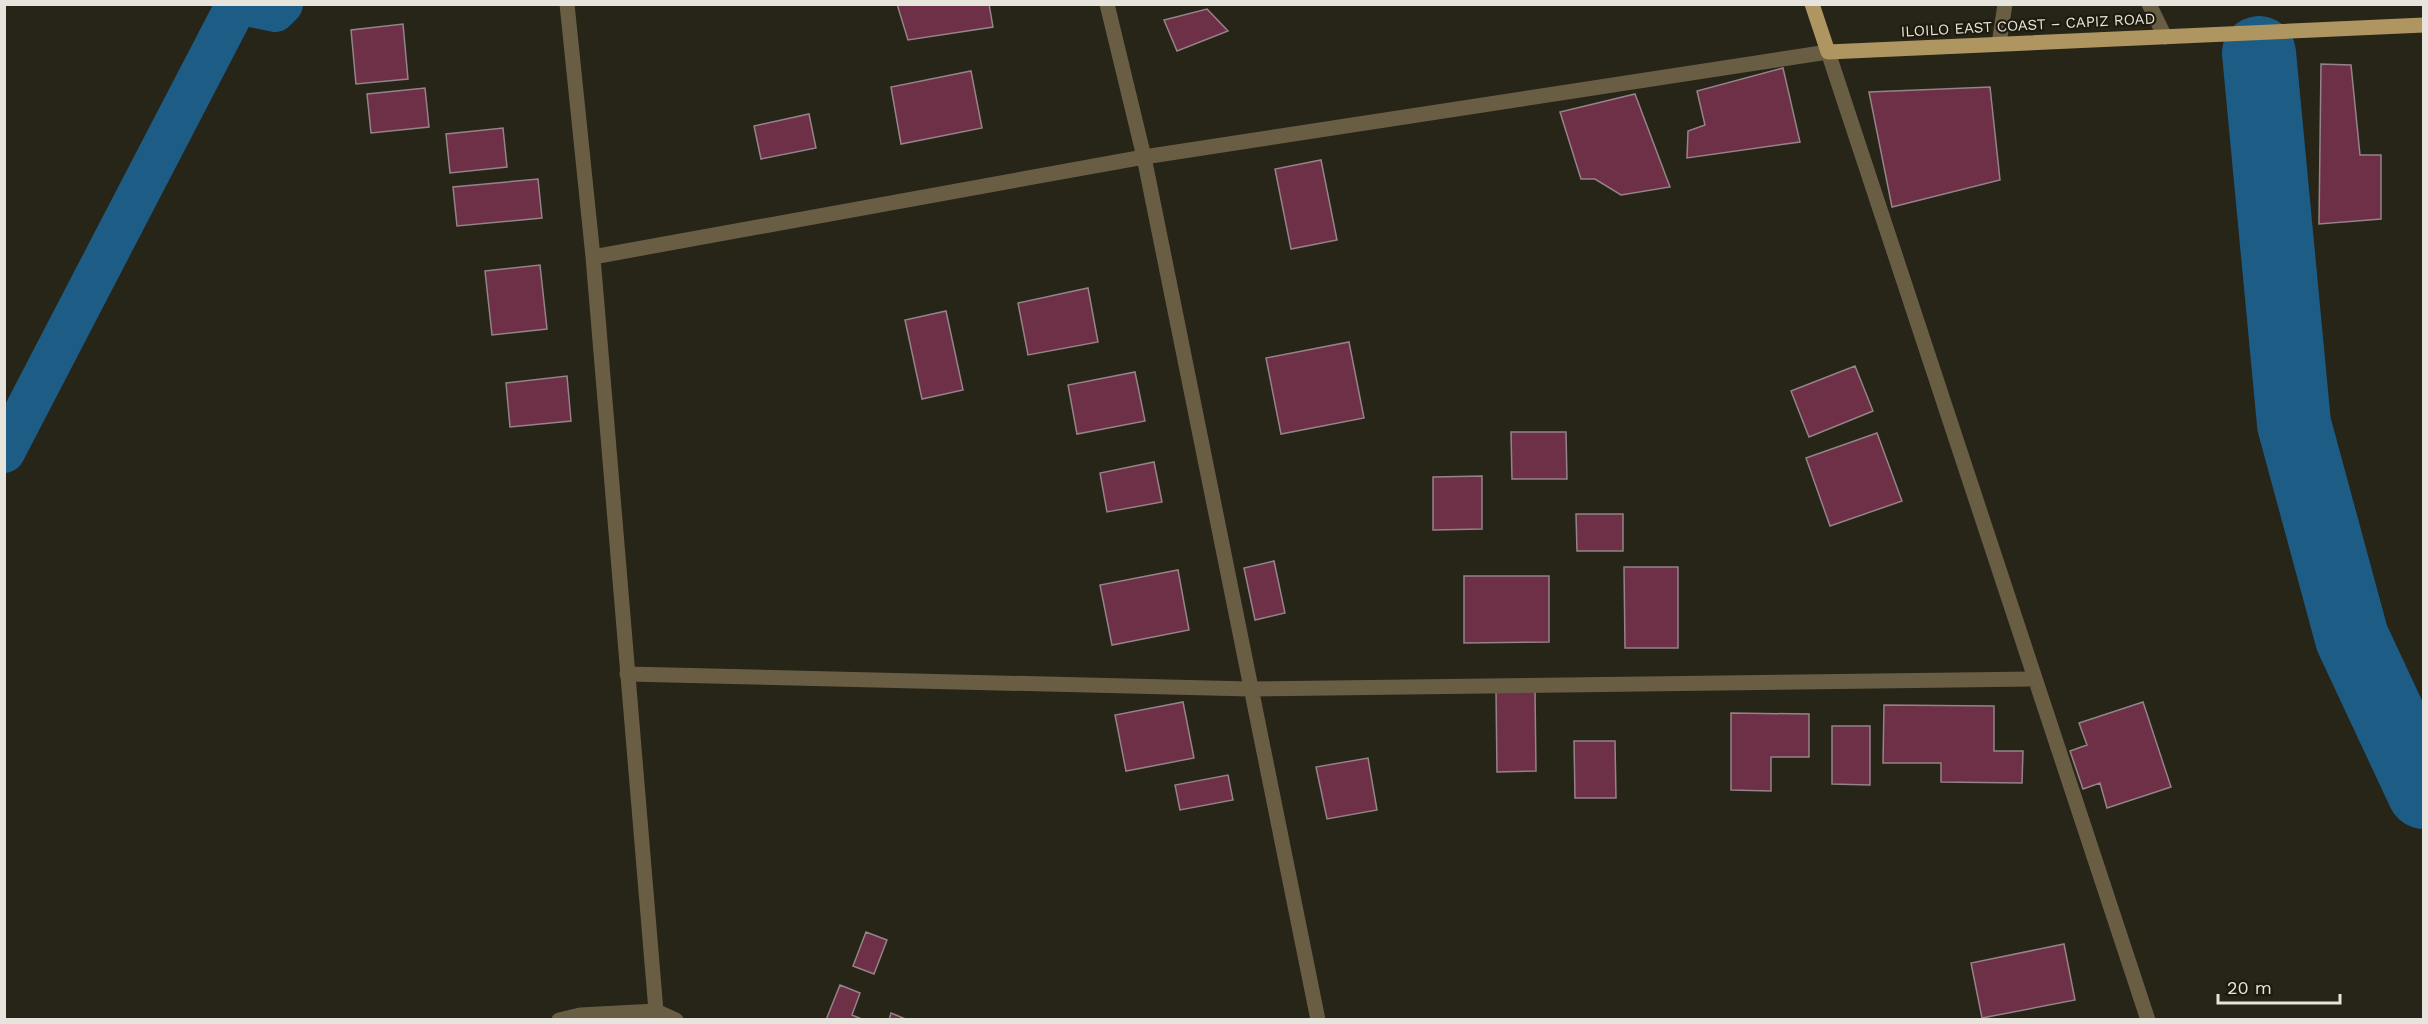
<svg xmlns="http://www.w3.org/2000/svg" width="2428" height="1024" font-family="'Work Sans',sans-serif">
	<rect width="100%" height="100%" fill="#272418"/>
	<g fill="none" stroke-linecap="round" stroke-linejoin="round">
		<path stroke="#1d5c85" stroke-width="42" d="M241,4L275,11L282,4
			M4,452L237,4"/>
		<path stroke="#1d5c85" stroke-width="74" d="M2259,53L2294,424L2352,638L2424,792"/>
	</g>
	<path fill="#6e3046" stroke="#948388" stroke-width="1.5" d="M897,4H989L993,27L908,40Z
		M1207,9L1228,31L1177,51L1164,20Z
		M403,24L408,79L356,84L351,30Z
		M2321,64L2351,65L2360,155H2381V219L2319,224Z
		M1783,68L1800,142L1687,158L1688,131L1705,125L1697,91Z
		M971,71L982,128L901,144L891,87Z
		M1990,87L2000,180L1892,207L1869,92Z
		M425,88L429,127L371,133L367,94Z
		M1635,94L1670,187L1621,195L1595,179H1581L1560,112Z
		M809,114L816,148L761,159L754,126Z
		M503,128L507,167L450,173L446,134Z
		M1321,160L1337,240L1291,249L1275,169Z
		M538,179L542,218L457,226L453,187Z
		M540,265L547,329L492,335L485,271Z
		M1088,288L1098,342L1028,355L1018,303Z
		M946,311L963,390L922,399L905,320Z
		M1349,342L1364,418L1281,434L1266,358Z
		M1855,366L1873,411L1809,437L1791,391Z
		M1135,372L1145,421L1077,434L1068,385Z
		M567,376L571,421L510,427L506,383Z
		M1511,432H1566L1567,479H1512Z
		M1877,433L1902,501L1830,526L1806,458Z
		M1154,462L1162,502L1107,512L1100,473Z
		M1482,476V529L1433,530V477Z
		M1576,514H1623V551H1577Z
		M1274,561L1285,613L1255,620L1244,568Z
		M1624,567H1678V648H1625Z
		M1178,570L1189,630L1112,645L1100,585Z
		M1464,576H1549V642L1464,643Z
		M1535,689L1536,771L1497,772L1496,690Z
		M1183,702L1194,758L1126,771L1115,715Z
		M2143,702L2171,787L2107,808L2100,783L2083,789L2070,751L2087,745L2079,723Z
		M1884,705L1994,706V751H2023L2022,783L1941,782V763H1883Z
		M1731,713L1809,714V757H1771V791L1731,790Z
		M1832,726H1870V785L1832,784Z
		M1574,741H1615L1616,798H1575Z
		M1368,758L1377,810L1327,819L1316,767Z
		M1228,775L1233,800L1180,810L1175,785Z
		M866,932L887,940L874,974L853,966Z
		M2064,944L2075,1000L1982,1018L1971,963Z
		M840,985L860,993L852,1015L864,1020H826Z
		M891,1013L908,1020H889Z"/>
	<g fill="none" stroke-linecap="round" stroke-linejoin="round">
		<path stroke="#695d44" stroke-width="15" d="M567,4L593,257L656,1011
			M1107,4L1144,157L1318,1020
			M2149,4L2165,37
			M1999,44L2005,4
			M593,257L1144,157L1828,52L2148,1020
			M627,674L1250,689L2035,679
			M559,1020L580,1015L656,1011L676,1020"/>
		<path stroke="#af9560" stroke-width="15" d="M1812,4L1828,52L2424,25"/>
	</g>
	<g text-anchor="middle" stroke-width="4.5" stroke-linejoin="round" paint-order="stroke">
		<g font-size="15" fill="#e6e4dc" stroke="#1e1a0e">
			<text transform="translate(2028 25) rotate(-3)" y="5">ILOILO EAST COAST – CAPIZ ROAD</text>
		</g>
	</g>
	<rect width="2428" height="1024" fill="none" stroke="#e6e4dc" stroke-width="12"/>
	<path d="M2218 994v9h122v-9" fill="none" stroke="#e6e4dc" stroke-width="3"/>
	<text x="2227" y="994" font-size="18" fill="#e6e4dc" stroke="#1e1a0e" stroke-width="4.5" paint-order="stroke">20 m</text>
</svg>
